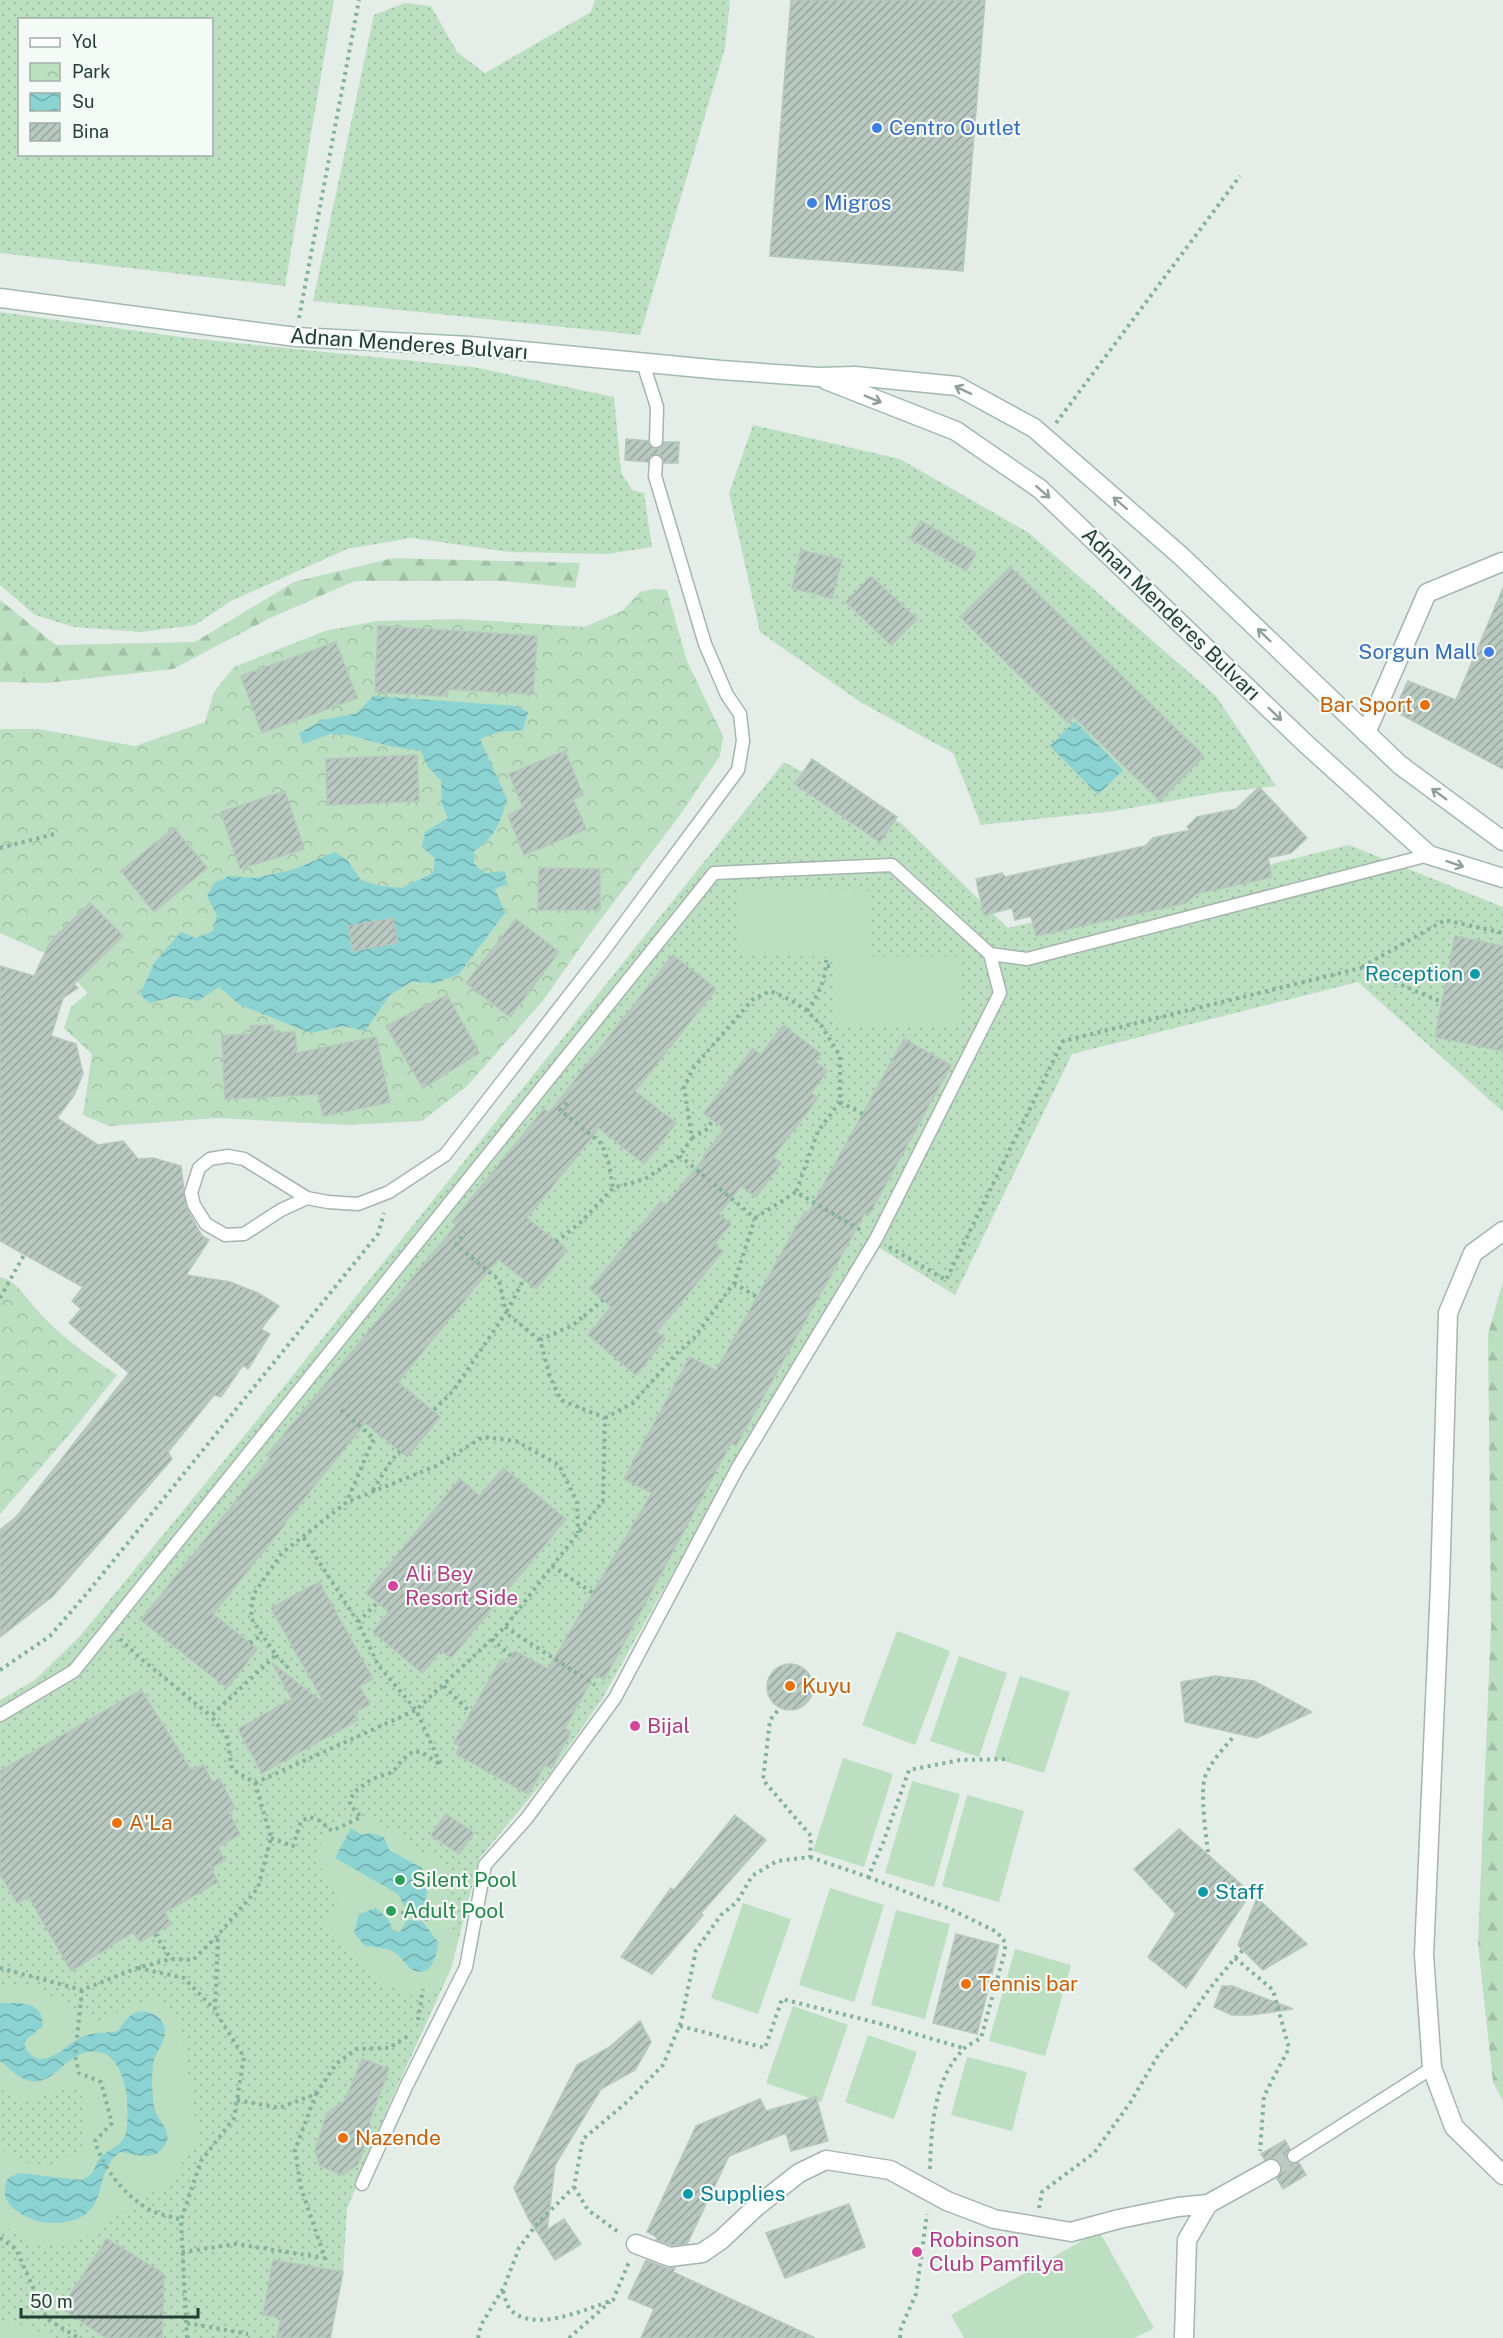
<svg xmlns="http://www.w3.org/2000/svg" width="1503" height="2338" font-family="'Public Sans',sans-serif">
	<defs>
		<pattern id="grass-dots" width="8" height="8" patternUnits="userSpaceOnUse" patternTransform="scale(1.5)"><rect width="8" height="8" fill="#bcdfc1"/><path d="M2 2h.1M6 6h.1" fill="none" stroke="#a1c0a6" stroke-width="1.8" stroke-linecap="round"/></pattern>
		<pattern id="forest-firs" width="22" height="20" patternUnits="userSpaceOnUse" patternTransform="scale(1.5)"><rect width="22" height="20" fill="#bcdfc1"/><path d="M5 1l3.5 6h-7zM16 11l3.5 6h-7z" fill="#a1c0a6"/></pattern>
		<pattern id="park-crowns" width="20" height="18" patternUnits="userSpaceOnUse" patternTransform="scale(1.5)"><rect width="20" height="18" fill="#bcdfc1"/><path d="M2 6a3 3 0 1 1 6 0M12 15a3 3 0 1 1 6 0" fill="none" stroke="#a1c0a6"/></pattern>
		<pattern id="water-waves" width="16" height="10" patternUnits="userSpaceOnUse" patternTransform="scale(1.5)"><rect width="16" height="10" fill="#8bd2d3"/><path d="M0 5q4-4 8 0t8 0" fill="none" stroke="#71acac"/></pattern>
		<pattern id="building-hatch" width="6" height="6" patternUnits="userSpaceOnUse" patternTransform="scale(1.5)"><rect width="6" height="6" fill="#b9c8c0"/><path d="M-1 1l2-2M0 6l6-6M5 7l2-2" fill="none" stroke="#96a49d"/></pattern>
	</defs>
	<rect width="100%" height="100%" fill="#e4ede8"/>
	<path fill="url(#grass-dots)" fill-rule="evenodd" d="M0,0H334L285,286L0,253ZM20,20H212V154H20Z
		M595,0H730L725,48L640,335L313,301L374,15L405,3L431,6L457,52L485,73L591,12Z
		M0,312L188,338L473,367L614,397L621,472L632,490L644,493L652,547L607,554L510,552L411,538L347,549L231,601L195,625L141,632L74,627L35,615L0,585Z
		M753,425L900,459L1029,533L1216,696L1276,786L1215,793L1114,811L981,825L953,753L862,703L760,632L729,493Z
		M784,762L901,823L1008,928L1349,845L1503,907V1112L1358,982L1072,1054L955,1295L867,1240L693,1537L602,1699L551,1772L479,1859L451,1969L391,2100L347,2209L343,2272L331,2338H0V1700L35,1680L80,1636L241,1440Z"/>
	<path fill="url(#forest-firs)" d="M393,558L580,563L575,588L503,581H355L270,618L173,669L47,683L0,682V600L56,645L195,642L294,582Z
		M1503,1282V2101L1493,2082L1478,1944L1491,1624L1488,1334Z"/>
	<path fill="url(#park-crowns)" d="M653,589L667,590L687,661L723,736L720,756L680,815L589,935L542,1002L467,1086L422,1121L347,1125L217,1118L109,1126L83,1115L92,1054L64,1028L71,1007L88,993L52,956L0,933V729H38L135,746L205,722L214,692L234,667L325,631L376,621L462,619L584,627L622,611L640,592Z
		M0,1277C15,1280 21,1291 31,1303C55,1333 85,1353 117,1375L74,1429L0,1514Z"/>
	<path fill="#bcdfc1" d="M740,888L872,891L871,957H959V1024H834V957L739,955Z
		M897,1631L950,1651L915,1745L862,1725Z
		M959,1656L1007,1673L979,1757L930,1741Z
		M1020,1676L1070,1692L1044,1773L994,1758Z
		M843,1758L893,1774L864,1867L813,1851Z
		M912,1781L960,1794L934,1887L885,1873Z
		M967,1795L1024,1811L999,1902L942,1886Z
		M370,1817L442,1865L456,1947L451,1969L426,2001L377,1981L323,1929L341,1893L312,1858L338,1820Z
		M830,1888L884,1905L854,2002L799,1985Z
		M743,1903L791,1919L758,2014L711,1998Z
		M896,1910L950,1924L925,2019L871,2005Z
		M1015,1949L1071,1965L1045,2056L989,2041Z
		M0,1984L40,1988L70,2008L101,2023L127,2007L155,2000L181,2024L198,2139L171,2181L78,2241L32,2245L0,2223V2148L16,2162L52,2165L81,2150L87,2105L75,2086L26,2102L0,2089Z
		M793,2006L848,2025L821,2102L766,2083Z
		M868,2035L917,2052L894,2119L845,2102Z
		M967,2057L1027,2072L1012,2131L951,2115Z
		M1099,2231L1154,2328L1135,2338H964L951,2315Z
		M0,2323L29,2326L51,2338H0Z"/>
	<path fill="url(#water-waves)" d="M373,696L516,706L528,712L523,730L499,732L480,739L507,799C500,823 496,836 474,851V863L484,873L505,871L507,884L495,889L505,913L459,974L436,983L411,982L390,995L365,1031L343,1026L311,1033L240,1005L219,987L198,1001L176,996L150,1003L140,995L154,963L181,932L196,938L213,931L217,916L207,896L214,883L229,876L255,878L295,869L335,852L347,860L361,880L380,886L402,888L433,873L435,858L422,847L425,832L448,818L442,804L441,780L428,767L421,751L389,746L349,735L330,734L303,744L299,733L323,720L357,713Z
		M1075,721L1123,770L1098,795L1050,746Z
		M351,1828L362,1835L369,1833L384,1837L389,1850L422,1868L427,1893L423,1912H408L398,1894L335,1858Z
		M376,1908L388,1919L393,1930L400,1932L407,1920L422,1921L438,1942C437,1954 432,1977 415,1971C407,1968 403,1959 397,1954C388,1948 376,1947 365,1946L354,1933L359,1914Z
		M0,2003C20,2003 43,2000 43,2026L27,2039L24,2045C40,2078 68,2042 84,2036C95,2032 107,2033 118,2031C122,2026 125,2020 130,2016C141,2006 164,2014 165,2030C165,2042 158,2049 154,2060C151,2072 152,2094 154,2106C156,2122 179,2133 160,2151C149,2161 133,2153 120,2152C89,2174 115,2221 55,2223C41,2224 22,2217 12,2207C3,2198 3,2189 8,2178L19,2173L81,2180C84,2178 90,2176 92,2173C96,2168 96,2161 101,2157C110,2148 123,2146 126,2132C131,2104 126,2038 81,2054C63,2060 52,2085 30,2081C19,2079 9,2068 0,2061Z"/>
	<path fill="url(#building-hatch)" stroke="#b6c7bd" stroke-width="1.5" d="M791,0H985L963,271L770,256Z
		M626,439L648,441L649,445L655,449L660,448L664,442H679L678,463H664L661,456L656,454L650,457L648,462L625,460Z
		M921,521L976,553L966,571L910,538Z
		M801,550L842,560L832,598L792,588Z
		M1010,567L1204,756L1160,801L1074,717L1068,723L960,617Z
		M871,576L917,619L891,645L846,602Z
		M1503,588V769L1394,711L1408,681L1456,700Z
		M378,626L537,636L533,694L448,689L447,696L375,692Z
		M336,642L357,698L262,733L241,676Z
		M565,751L583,795L573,799L586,829L524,855L508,815L523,808L509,774Z
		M417,755L419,801L327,805L326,759Z
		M812,759L897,817L880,842L795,784Z
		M1259,787L1307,838L1291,853L1268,858L1272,877L1196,894L1186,903L1036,936L1031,916L1015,920L1012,908L984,915L976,879L1002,873L1005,877L1145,846L1153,838L1190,830L1187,827L1197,817L1236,809Z
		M285,791L304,849L240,869L221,812Z
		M174,828L207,868L154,912L121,871Z
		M539,868L600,869V910H538Z
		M90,903L123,936L74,984L78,988L63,998L51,1036L76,1044L83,1074L74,1095L57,1118L98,1145L123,1141L138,1159L153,1158L181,1166L186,1207L202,1236L209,1240L186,1275L230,1282L258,1293L279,1306L261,1329L270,1334L248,1369L243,1365L221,1397L214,1395L168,1452L172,1459L53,1596L0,1637V1530L17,1516L129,1373L69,1323L81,1309L72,1301L83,1287L0,1241V966L34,976L51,941Z
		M393,918L398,943L353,951L348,926Z
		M516,919L559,952L510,1017L466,983Z
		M1455,936L1503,946V1051L1435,1037Z
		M673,955L716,989L635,1091L676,1123L644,1164L599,1128L527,1218L567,1250L536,1289L498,1259L398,1382L440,1417L407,1457L365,1423L285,1522L286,1523L213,1614L257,1649L227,1688L141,1620L270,1458L267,1455L456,1225L452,1222L544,1109L549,1113Z
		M447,995L479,1053L423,1088L386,1026Z
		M273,1025L274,1033L295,1032L297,1053L376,1037L390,1102L323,1116L318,1094L225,1099L222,1036L251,1034L250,1026Z
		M783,1025L821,1054L815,1061L827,1071L811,1093L818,1098L773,1157L781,1163L756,1197L741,1186L719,1214L731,1224L714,1244L723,1251L657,1332L665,1339L636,1375L588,1335L611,1307L590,1289L661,1201L666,1205L704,1158L703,1157L724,1129L704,1113L753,1048L761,1055Z
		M904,1039L951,1065L869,1215L865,1213L736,1446L731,1443L604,1680L595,1674L565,1728L571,1732L551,1768L545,1765L528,1794L456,1754L460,1746L454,1743L501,1659L508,1663L515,1651L548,1669L652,1493L624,1479L690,1357L716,1371L805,1211L808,1213Z
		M503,1468L566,1519L451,1658L441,1650L422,1673L373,1632L389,1612L366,1593L460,1479L480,1496Z
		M319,1582L373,1679L359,1686L370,1704L354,1713L358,1720L262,1773L238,1729L292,1699L272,1663L325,1704L271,1608Z
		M767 1687a23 23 0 1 1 46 0a23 23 0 1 1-46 0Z
		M1215,1676L1254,1681L1312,1712L1257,1738L1185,1722L1181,1682Z
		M141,1690L191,1770L203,1765L213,1783L219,1778L235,1808L229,1813L240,1834L218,1847L225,1860L211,1868L218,1882L165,1912L171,1924L140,1942L133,1932L71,1971L29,1897L17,1903L0,1874V1771Z
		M446,1814L474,1833L459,1854L431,1835Z
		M735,1815L766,1840L701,1913L703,1915L652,1974L621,1957L671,1888L674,1890Z
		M1179,1829L1251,1893L1186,1988L1148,1957L1176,1914L1134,1869Z
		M1257,1898L1307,1944L1263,1970L1238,1945Z
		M956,1934L999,1945L977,2034L933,2023Z
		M1222,1986H1232L1293,2009L1251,2015H1232L1214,2007Z
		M640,2021L651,2042L635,2070L601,2089L555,2165L547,2230L564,2219L581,2244L555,2260L528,2218L514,2188L577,2065L608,2048Z
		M362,2059L389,2069L369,2122L371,2127L358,2164L343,2175L320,2166L315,2150L327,2113L345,2101Z
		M816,2097L828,2141L791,2151L786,2133L729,2156L687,2244L671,2245L656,2240L657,2237L647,2232L696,2126L760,2099L766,2111Z
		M1285,2140L1290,2149L1286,2153L1287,2160L1291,2164L1299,2163L1306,2175L1283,2189L1277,2179L1282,2170L1280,2163L1272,2158L1265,2160L1261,2154Z
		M849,2204L865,2247L785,2278L766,2233Z
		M107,2239L164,2274L162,2338H106L61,2308Z
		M273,2260L343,2272L330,2338H277L281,2318L263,2315Z
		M646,2260L666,2268H675L673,2272L815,2338H641L654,2309L628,2298Z"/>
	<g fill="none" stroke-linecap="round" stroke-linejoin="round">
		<path stroke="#bdcac4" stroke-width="18" stroke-dasharray="18 9" stroke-linecap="butt" d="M1271,2169L1294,2156"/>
		<g stroke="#a6b5ae" stroke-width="15">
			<path id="service" d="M643,363L657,407L656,441
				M307,1198L281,1210L244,1234L225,1235L206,1224L194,1205L191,1193L199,1168L210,1159L228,1156L244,1159L307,1198L328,1202L358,1204L389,1192L445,1155L602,953L738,770L743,741L740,714L727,695L705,644L655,476L656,462
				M0,1715L74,1671L714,873L892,865L990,954L1027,959L1429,855
				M1294,2156L1432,2068
				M362,2184L406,2087L466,1967L485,1865L527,1818L615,1698L738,1467L876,1239L1000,993L990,954"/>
		</g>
		<g stroke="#a6b5ae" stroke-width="21">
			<path id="minor" d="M1366,733L1427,593L1502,562
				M636,2244L670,2257L702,2253L721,2240L756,2207L799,2173L826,2160L890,2170L947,2201L994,2219L1071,2232L1119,2219L1178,2207L1208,2204
				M1184,2338L1187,2240L1208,2204L1271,2169"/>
		</g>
		<g stroke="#a6b5ae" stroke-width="21">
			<path id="tertiary" d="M1503,1231L1473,1253L1448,1313L1440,1585L1424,1955L1432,2068L1454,2127L1503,2175"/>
		</g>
		<g stroke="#a2b9ae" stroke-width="21">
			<path id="secondary" d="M0,298L296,337L470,346L721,370L819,377L855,376L957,386L1034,428L1181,556L1400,765L1503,841
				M826,380L956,431L1040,489L1306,744L1429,855L1503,878"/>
		</g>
		<path stroke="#84b19c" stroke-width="4" stroke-dasharray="3 4.5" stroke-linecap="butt" d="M299,318L359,0
			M1056,423L1240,176
			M0,848L55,834
			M827,966H834
			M1362,967L1445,920L1503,933
			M807,1011C819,994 827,978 826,956
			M840,1102L863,1114
			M567,1103L560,1110L602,1144L609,1164L613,1188
			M692,1138L706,1130L713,1120
			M755,1218L796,1192L862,1231
			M556,1242L581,1222L613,1188L645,1179L680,1156L692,1138L684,1087L694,1067L752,1000L770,991L791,1000L807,1011L821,1025L840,1056V1102L818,1131L796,1192
			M889,1247L946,1280L1063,1041L1361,968L1442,1002
			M734,1283L757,1297
			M0,1298L24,1255
			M584,1316L603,1300
			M540,1340L573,1325L585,1315
			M341,1410L374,1438L347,1501
			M434,1410L453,1391L506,1313L499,1280L456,1245L465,1232
			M605,1418L633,1403L676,1354L694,1338L734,1283L755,1218L680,1156
			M373,1490L391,1461L400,1451
			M552,1566L593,1593
			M358,1622L378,1602
			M505,1627L595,1685
			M120,1639L139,1657L211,1716
			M492,1639L511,1656
			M250,1643L262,1635
			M276,1655L290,1670
			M0,1670L50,1636L88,1592L378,1234L384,1213
			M444,1686L471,1713
			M255,1783L416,1710L505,1627L603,1501L605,1418L561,1400L550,1377L540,1340L506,1313L524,1279
			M271,1838L293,1846L301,1821L310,1817L320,1821L332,1831L361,1817L350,1805V1799L357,1790L372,1779L393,1772L402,1760L413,1751L423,1753L441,1765L416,1710L378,1665L358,1622L303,1537
			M1208,1852C1206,1835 1200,1793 1205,1777C1211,1761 1224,1748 1235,1735
			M810,1857L868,1877L883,1843L909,1770L960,1760L1010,1759
			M868,1877L948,1908L997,1932L1005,1942V1951L981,2038C975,2042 966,2045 962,2051C933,2081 931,2131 930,2170
			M403,1911V1920
			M427,1912V1921
			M155,1934L171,1959
			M1235,1958L1243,1950
			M0,1968L82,1990L137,1968L171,1959L193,1960L218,1935L258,1888L271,1838L255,1783L232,1769L227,1737L211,1716L276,1655L251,1618L253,1595L282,1553L347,1502L436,1466L483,1437L516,1441L559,1465L577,1502L578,1533
			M138,1968L184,1978L215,2010
			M82,1990L75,2056L79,2073L101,2082L112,2123L95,2141C103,2169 127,2199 154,2212C163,2215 173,2217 181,2220
			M418,2020L423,1989
			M680,2026L765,2048L782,1999L878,2023L963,2048
			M237,2100L279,2108L316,2094L336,2064L356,2049L389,2048L411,2034
			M574,2187L588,2210L621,2234
			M1039,2208L1042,2192L1094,2153L1130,2103L1159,2054L1182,2028L1210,1988L1235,1958L1273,1990L1289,2048L1264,2096L1260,2151
			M0,2238L16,2249L47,2319L79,2338
			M182,2252L236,2244L325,2258L301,2188L295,2150L316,2094
			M503,2291C505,2297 506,2304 510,2309C532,2334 587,2309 613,2300L629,2262
			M187,2323L248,2334
			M187,2338L181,2220L201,2161L234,2118L244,2057L215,2011L218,1936
			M478,2338L481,2325L504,2287L519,2248L536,2225L574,2187L583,2139L627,2102L663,2065L681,2022L696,1950L721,1915L737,1902L752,1876L777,1861L810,1857L811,1836L763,1780L770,1720L779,1709
			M569,2338L610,2302
			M900,2338L901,2328L916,2294L927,2214"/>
		<use href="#service" stroke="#fff" stroke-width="12"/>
		<use href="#minor" stroke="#fff" stroke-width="18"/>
		<use href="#tertiary" stroke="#fff" stroke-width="18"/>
		<use href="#secondary" stroke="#fff" stroke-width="18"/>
	</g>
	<defs><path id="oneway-shaft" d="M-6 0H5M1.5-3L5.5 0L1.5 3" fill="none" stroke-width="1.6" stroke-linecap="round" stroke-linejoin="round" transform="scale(1.5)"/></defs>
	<g stroke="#919f99">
		<use href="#oneway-shaft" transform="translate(963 390) rotate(-155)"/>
		<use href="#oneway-shaft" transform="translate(873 399) rotate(22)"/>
		<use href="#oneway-shaft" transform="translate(1043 492) rotate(41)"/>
		<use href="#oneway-shaft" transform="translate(1120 503) rotate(-139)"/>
		<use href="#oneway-shaft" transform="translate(1264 635) rotate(-136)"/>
		<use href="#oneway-shaft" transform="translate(1275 714) rotate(44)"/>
		<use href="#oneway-shaft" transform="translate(1439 794) rotate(-144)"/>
		<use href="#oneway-shaft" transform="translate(1455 864) rotate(18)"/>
	</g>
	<g fill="#3f7fe0" stroke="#f4faf6" stroke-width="2">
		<circle cx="877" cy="128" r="6"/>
		<circle cx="812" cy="203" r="6"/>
		<circle cx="1489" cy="652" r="6"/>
	</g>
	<g fill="#e8710a" stroke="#f4faf6" stroke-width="2">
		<circle cx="1425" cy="705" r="6"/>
		<circle cx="790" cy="1686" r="6"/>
		<circle cx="117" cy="1823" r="6"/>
		<circle cx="966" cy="1984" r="6"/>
		<circle cx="343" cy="2138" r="6"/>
	</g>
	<g fill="#0f9aa8" stroke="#f4faf6" stroke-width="2">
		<circle cx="1475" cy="974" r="6"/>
		<circle cx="1203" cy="1892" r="6"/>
		<circle cx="688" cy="2194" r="6"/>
	</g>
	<g fill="#d1479c" stroke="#f4faf6" stroke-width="2">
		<circle cx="393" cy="1586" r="6"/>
		<circle cx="635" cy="1726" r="6"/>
		<circle cx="917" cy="2252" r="6"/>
	</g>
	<g fill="#2e9e5b" stroke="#f4faf6" stroke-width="2">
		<circle cx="400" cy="1880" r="6"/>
		<circle cx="391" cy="1911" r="6"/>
	</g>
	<g text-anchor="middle" stroke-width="4.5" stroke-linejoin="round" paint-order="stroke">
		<g font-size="21" fill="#366cbe" stroke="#f4faf6" text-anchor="start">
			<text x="889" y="135">Centro Outlet</text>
			<text x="824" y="210">Migros</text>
			<text x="1477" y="659" text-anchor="end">Sorgun Mall</text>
		</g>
		<g font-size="21" fill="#233f33" stroke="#f4faf6">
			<text transform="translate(409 344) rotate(4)" y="7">Adnan Menderes Bulvarı</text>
			<text transform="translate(1171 614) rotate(44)" y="7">Adnan Menderes Bulvarı</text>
		</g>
		<g font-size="21" fill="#c56008" stroke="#f4faf6" text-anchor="start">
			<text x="1413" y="712" text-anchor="end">Bar Sport</text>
			<text x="802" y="1693">Kuyu</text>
			<text x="129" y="1830">A'La</text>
			<text x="978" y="1991">Tennis bar</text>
			<text x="355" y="2145">Nazende</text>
		</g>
		<g font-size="21" fill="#0d838f" stroke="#f4faf6" text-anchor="start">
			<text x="1463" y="981" text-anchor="end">Reception</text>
			<text x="1215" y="1899">Staff</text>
			<text x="700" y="2201">Supplies</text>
		</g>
		<g font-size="21" fill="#b23c85" stroke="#f4faf6" text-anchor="start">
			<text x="405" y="1581">Ali Bey<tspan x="405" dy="24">Resort Side</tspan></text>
			<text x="647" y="1733">Bijal</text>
			<text x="929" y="2247">Robinson<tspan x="929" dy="24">Club Pamfilya</tspan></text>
		</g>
		<g font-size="21" fill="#27864d" stroke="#f4faf6" text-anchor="start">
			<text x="412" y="1887">Silent Pool</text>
			<text x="403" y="1918">Adult Pool</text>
		</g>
	</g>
	<rect x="18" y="18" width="195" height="138" fill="#f4faf6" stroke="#a0afa8" stroke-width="1.5"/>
	<rect x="30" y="38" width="30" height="9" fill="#ffffff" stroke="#a0afa8" stroke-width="1.5"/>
	<text x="72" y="48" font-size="18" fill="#233f33">Yol</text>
	<rect x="30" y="63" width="30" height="18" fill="url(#park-crowns)" stroke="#a0afa8" stroke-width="1.5"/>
	<text x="72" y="78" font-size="18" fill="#233f33">Park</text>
	<rect x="30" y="93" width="30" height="18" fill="url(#water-waves)" stroke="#a0afa8" stroke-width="1.5"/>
	<text x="72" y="108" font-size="18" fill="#233f33">Su</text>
	<rect x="30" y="123" width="30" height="18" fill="url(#building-hatch)" stroke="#a0afa8" stroke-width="1.5"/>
	<text x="72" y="138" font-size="18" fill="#233f33">Bina</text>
	<path d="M21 2308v9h177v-9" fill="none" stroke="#233f33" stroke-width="3"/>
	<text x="30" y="2308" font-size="18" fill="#233f33" stroke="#f4faf6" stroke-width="4.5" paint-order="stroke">50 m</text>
</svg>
